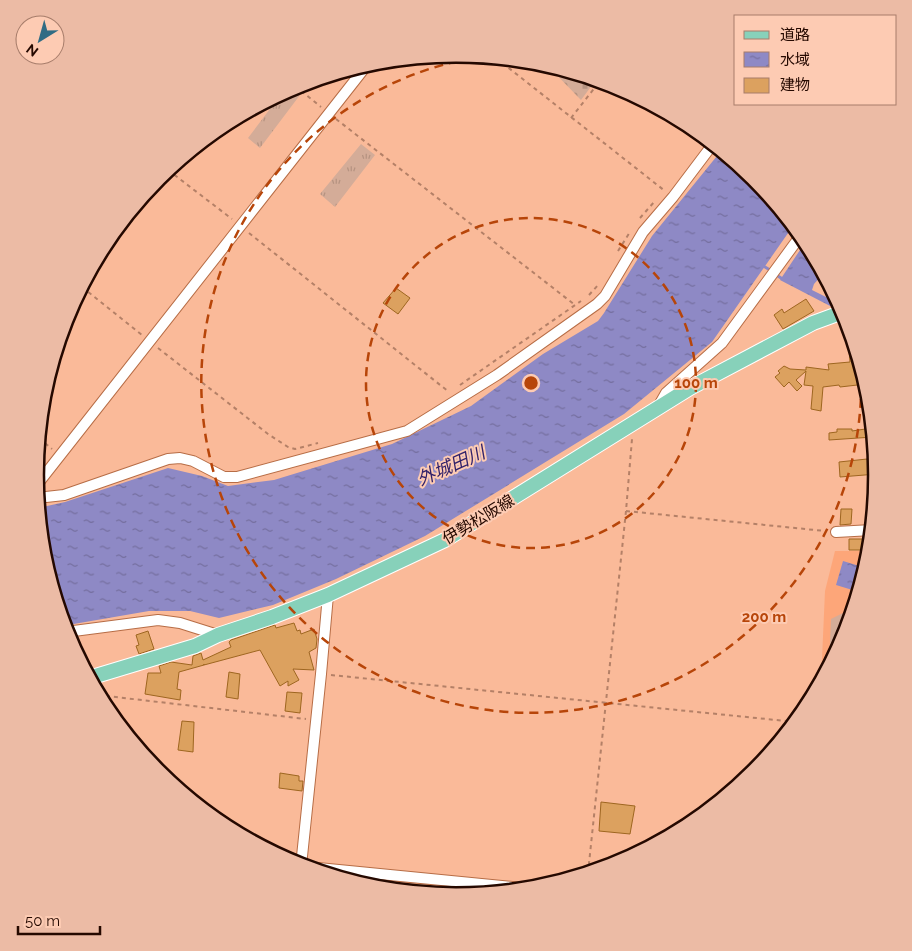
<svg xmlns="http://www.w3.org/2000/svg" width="912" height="951" font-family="Raleway,'Noto Sans JP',sans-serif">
	<defs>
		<pattern id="grass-tufts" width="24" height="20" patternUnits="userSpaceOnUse" patternTransform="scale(1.25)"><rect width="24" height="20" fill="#d4ac98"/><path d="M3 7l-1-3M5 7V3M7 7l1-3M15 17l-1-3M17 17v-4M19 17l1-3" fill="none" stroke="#b69381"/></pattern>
		<pattern id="cemetery-stones" width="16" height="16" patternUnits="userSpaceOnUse" patternTransform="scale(1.25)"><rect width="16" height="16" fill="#d4ac98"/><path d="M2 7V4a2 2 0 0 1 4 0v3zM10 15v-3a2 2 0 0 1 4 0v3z" fill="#b69381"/></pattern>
		<pattern id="water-ripples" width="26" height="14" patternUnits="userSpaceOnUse" patternTransform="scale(1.25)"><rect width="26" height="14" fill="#8e89c5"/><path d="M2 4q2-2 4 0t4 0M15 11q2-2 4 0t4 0" fill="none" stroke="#746e9e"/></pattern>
	</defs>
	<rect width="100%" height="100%" fill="#faba99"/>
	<path fill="#fda679" d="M835,551H869L845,637L821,682L825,591Z"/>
	<path fill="url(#grass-tufts)" d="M292,88L300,95L260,148L248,138L282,93Z
		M361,144L375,155L335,207L320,194Z"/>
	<path fill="url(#cemetery-stones)" d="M548,66L596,80L581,100Z"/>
	<path fill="#d4ac98" d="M853,608L845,637L829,666L831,619Z"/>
	<path fill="url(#water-ripples)" d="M721,151L754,178L793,226L712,342L624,414L425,536L336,579L273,605L219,618L190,611H149L68,625H63L43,557L38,508L65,502L168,468L202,476L228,486L274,480L392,444L471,406L543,354L598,321L604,313L652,236Z
		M806,241L823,274L814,284L812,290L840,304L832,307L780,280Z
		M843,561L866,568L859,592L836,585Z"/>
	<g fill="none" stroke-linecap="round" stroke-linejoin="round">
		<path stroke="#8e89c5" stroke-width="3" d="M765,267L770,270
			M778,276L781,278"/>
	</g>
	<path fill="#dca15f" stroke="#9e6620" d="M396,288L410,298L398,314L383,303Z
		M806,299L814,311L783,329L774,315L782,309L784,313Z
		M852,338L866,384L840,387L839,385L823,387L821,411L811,409L813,386L804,385L806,371L796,380L802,386L797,391L789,382L784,387L775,377L780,373L778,371L784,366L790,369L806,370V367L829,370L828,364L850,362L848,339Z
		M872,428L873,437L829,440V433L837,432V429H852V431Z
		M867,459V460H875L877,474L840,477L839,462Z
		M841,509H852L851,524L840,525Z
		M849,539H871L870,550H849Z
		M294,623L297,631L300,630L301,634L314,629L317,639L316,648L309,652L314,670L293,669L299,680L288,686V681L280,686L260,650L204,665V664V665L179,672L177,689L181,690L180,700L145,694L148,673H161L159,666L171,662L192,665L193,656L201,653L203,660L231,647L229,642L231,640L275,625L276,628Z
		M148,631L154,649L139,654L136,646L139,645L136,635Z
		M229,672L240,674L238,699L226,697Z
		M287,692L302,693L300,713L285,711Z
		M182,721L194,722L193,752L178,750Z
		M280,773L299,776V781H303L302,791L279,788Z
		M601,802L635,806L630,834L599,831Z"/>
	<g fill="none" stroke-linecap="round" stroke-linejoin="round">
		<g stroke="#b76d46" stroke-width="12">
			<path id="minor" d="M658,407L666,393L722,343L801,235
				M36,486L367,65
				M37,498L64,495L168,459L180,458L193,461L224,477H237L407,431L497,375L597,304L605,296L643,232L673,197L713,144
				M836,532L872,530
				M66,632L158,620L180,623L218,635
				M298,866L532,889
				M301,866L321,674L328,595"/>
		</g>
		<g stroke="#fff" stroke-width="16">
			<path id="major" d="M89,678L195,646L218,635L272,617L328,595L445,540L690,388L813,323L843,312"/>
		</g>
		<path stroke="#b48067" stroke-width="2" stroke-dasharray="4 4" stroke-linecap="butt" d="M496,58L665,191
			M295,86L321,107
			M571,118L600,81
			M336,119L575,305
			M168,170L232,219
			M640,218L655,201
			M249,233L449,392
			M618,251L630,232
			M82,287L142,335
			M589,295L599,284
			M158,348L268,434L288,447L295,449L318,443
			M460,385L581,301
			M39,438L52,449
			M626,511L825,531
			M331,675L796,722
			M98,695L306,719
			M588,873L626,511L632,439"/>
		<use href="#minor" stroke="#fff" stroke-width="10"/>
		<use href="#major" stroke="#87d1ba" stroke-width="14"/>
	</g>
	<g fill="none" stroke="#b74509" stroke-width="2.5" stroke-dasharray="9 6">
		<circle cx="531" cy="383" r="165"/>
		<path d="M861 369A330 330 0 1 1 479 57"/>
	</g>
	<g text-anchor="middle" stroke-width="4" stroke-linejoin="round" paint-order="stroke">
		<g font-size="16" fill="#250900" stroke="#fdcbb3">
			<text transform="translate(478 519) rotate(-31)" y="6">伊勢松阪線</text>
		</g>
		<g font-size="18" font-style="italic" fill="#32226a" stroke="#fdcbb3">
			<text transform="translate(451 466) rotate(-24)" y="6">外城田川</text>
		</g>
	</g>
	<path d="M0 0H912V951H0ZM44 475a412 412 0 1 1 824 0a412 412 0 1 1-824 0Z" fill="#ecbba5" fill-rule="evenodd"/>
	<path fill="none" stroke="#250900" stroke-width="2.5" d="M44 475a412 412 0 1 1 824 0a412 412 0 1 1-824 0Z"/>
	<circle cx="531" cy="383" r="8" fill="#b74509" stroke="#fdcbb3" stroke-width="2.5"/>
	<g font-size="15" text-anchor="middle" font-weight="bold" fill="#b74509" stroke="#fdcbb3" stroke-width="4" stroke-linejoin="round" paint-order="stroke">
		<text x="696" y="388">100 m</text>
		<text x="764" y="622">200 m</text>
	</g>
	<rect x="734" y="15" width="162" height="90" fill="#fdcbb3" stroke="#a77d6b"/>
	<rect x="744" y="31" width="25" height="8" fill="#87d1ba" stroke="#a77d6b"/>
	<text x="780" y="40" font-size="15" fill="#250900">道路</text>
	<rect x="744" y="52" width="25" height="15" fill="url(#water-ripples)" stroke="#a77d6b"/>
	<text x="780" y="65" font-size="15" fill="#250900">水域</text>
	<rect x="744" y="78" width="25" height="15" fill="#dca15f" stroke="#a77d6b"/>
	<text x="780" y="90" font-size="15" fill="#250900">建物</text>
	<g transform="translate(40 40) rotate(217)"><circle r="24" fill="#fdcbb3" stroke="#a77d6b"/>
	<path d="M0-4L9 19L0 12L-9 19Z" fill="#316c84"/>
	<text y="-8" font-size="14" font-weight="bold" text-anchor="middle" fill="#250900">N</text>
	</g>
	<path d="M18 926v8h82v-8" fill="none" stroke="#250900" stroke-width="2.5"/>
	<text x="25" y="926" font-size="15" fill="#250900" stroke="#fdcbb3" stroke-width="4" paint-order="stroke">50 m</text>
</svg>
